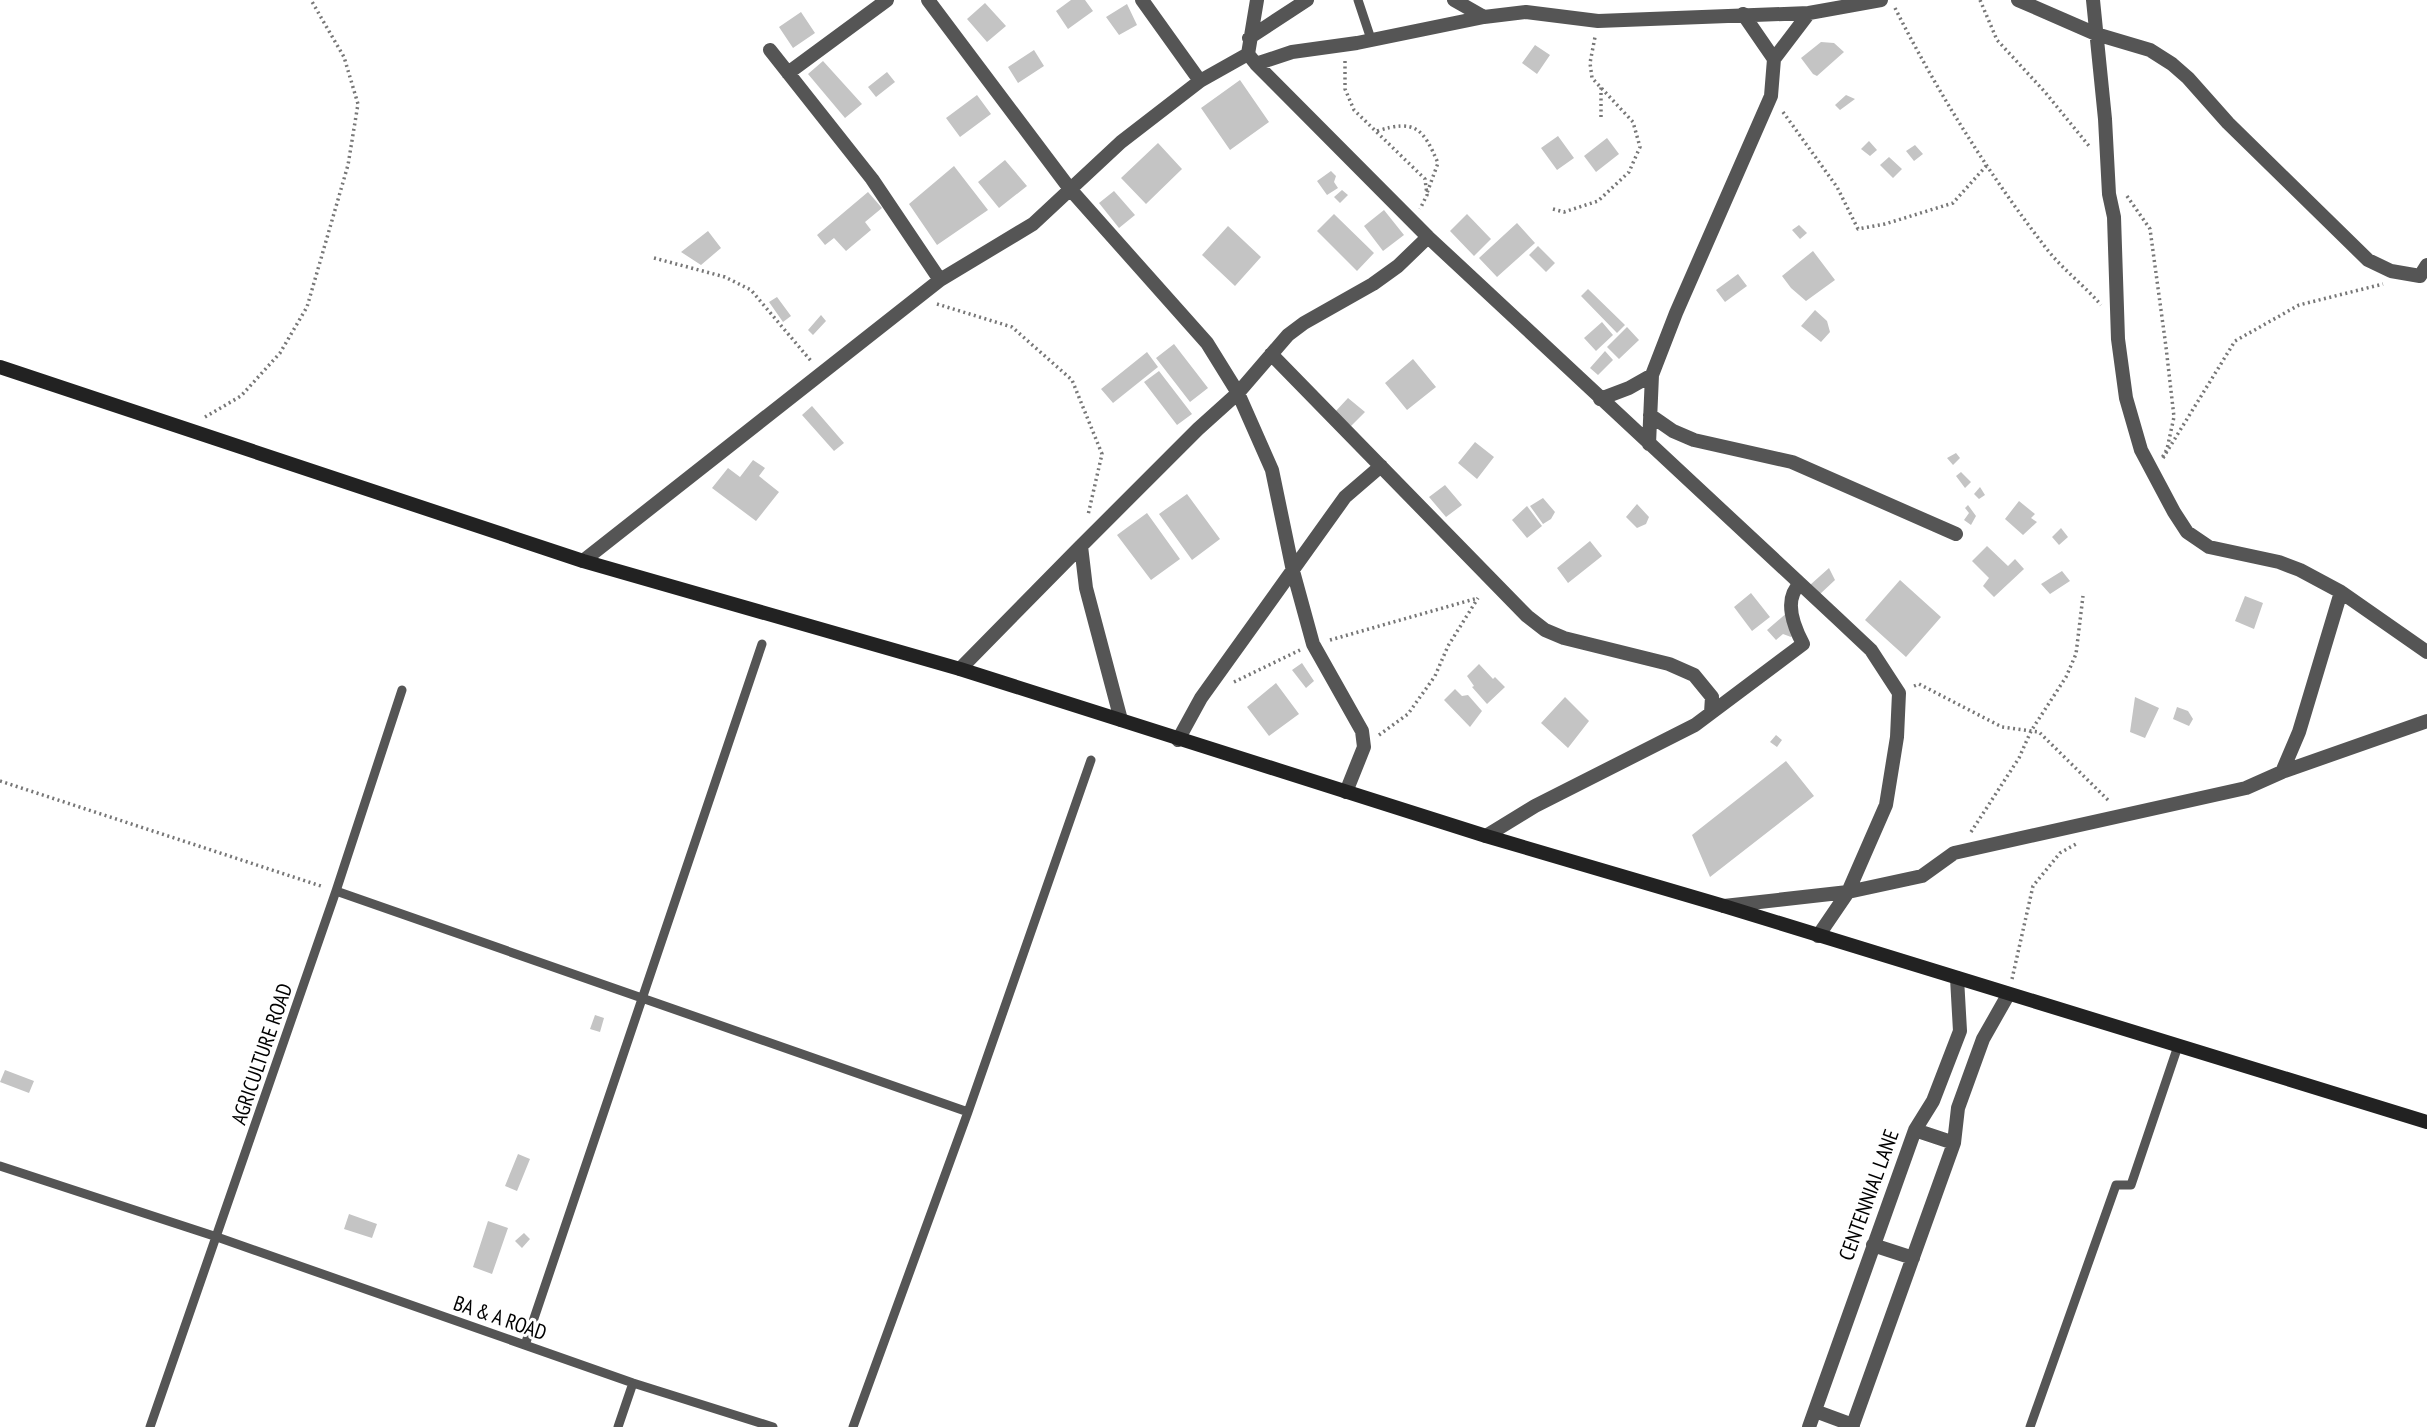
<svg xmlns="http://www.w3.org/2000/svg" width="2427" height="1427" font-family="'PT Sans Narrow',sans-serif">
	<rect width="100%" height="100%" fill="#fff"/>
	<path fill="#c4c4c4" d="M1071,0H1085L1093,11L1068,29L1056,11Z
		M985,3L1006,26L987,42L967,19Z
		M1127,4L1137,25L1119,35L1106,17Z
		M801,12L815,33L793,48L779,27Z
		M1821,42L1834,43L1844,52L1817,76L1813,74L1801,58Z
		M1535,45L1550,55L1537,74L1522,63Z
		M1034,50L1044,66L1018,83L1008,67Z
		M823,61L862,104L845,118L808,74Z
		M887,72L895,82L876,97L868,87Z
		M1240,80L1269,122L1230,150L1201,108Z
		M977,95L991,114L960,137L946,118Z
		M1846,95L1855,99L1840,110L1835,105Z
		M1558,136L1574,158L1557,170L1541,148Z
		M1607,138L1619,154L1596,172L1584,156Z
		M1869,141L1877,150L1870,156L1861,149Z
		M1158,143L1182,169L1146,204L1121,178Z
		M1915,145L1923,154L1914,161L1906,151Z
		M1889,157L1902,169L1893,178L1880,165Z
		M1005,160L1027,186L999,208L978,182Z
		M954,166L988,210L937,245L909,204Z
		M1331,171L1336,176L1334,182L1338,188L1327,195L1317,181Z
		M1342,190L1348,195L1340,203L1334,197Z
		M1114,191L1135,215L1119,228L1099,203Z
		M868,192L882,208L865,222L871,230L846,251L834,238L825,245L817,235Z
		M1384,210L1404,235L1383,251L1364,226Z
		M1334,214L1374,253L1357,271L1317,231Z
		M1467,214L1491,239L1474,256L1450,231Z
		M1517,223L1535,243L1497,277L1479,258Z
		M1799,225L1807,233L1800,239L1792,230Z
		M1228,226L1261,257L1235,286L1202,255Z
		M708,231L721,248L701,265L681,252Z
		M1538,246L1555,263L1546,272L1529,255Z
		M1813,251L1835,280L1806,301L1791,288L1782,276Z
		M1738,274L1747,286L1725,302L1716,290Z
		M1588,289L1625,325L1617,333L1581,296Z
		M777,297L791,316L783,322L769,302Z
		M1815,310L1827,321L1830,332L1821,342L1801,326Z
		M821,315L826,321L813,335L808,330Z
		M1602,322L1613,335L1596,351L1584,338Z
		M1627,327L1639,340L1619,359L1607,347Z
		M1174,344L1208,388L1190,402L1156,358Z
		M1605,351L1613,360L1598,375L1590,368Z
		M1147,352L1158,367L1113,403L1101,389Z
		M1413,359L1436,387L1407,410L1385,383Z
		M1159,371L1192,414L1177,425L1144,382Z
		M1348,398L1365,412L1351,426L1335,412Z
		M812,406L844,443L834,451L802,415Z
		M1475,442L1494,457L1477,479L1458,463Z
		M1956,453L1960,458L1953,465L1947,458Z
		M753,460L765,468L759,476L779,492L756,521L712,488L728,468L740,477Z
		M1961,472L1971,482L1965,488L1956,476Z
		M1445,485L1462,505L1446,517L1429,497Z
		M1980,487L1985,495L1979,499L1974,494Z
		M1187,494L1220,539L1192,560L1159,514Z
		M1543,498L1555,512L1551,519L1543,524L1530,506Z
		M2019,501L2035,514L2031,518L2037,522L2023,535L2005,519Z
		M1637,504L1649,517L1646,524L1637,528L1626,517Z
		M1968,505L1976,516L1971,525L1964,520L1969,513L1965,508Z
		M1527,506L1542,526L1527,538L1512,520Z
		M1147,513L1180,559L1151,580L1117,535Z
		M2061,528L2068,537L2059,545L2052,537Z
		M1590,541L1602,556L1568,583L1557,568Z
		M1987,546L2008,566L2015,559L2024,569L1994,597L1983,586L1989,578L1972,561Z
		M1829,568L1835,580L1819,595L1810,585Z
		M2062,571L2070,581L2050,594L2041,584Z
		M1900,580L1941,617L1906,657L1865,620Z
		M1751,593L1770,617L1752,631L1734,607Z
		M2245,596L2263,603L2254,629L2235,621Z
		M1788,612L1798,630L1791,637L1783,634L1776,640L1767,630Z
		M1302,663L1314,681L1306,688L1292,670Z
		M1479,664L1493,679L1495,677L1505,687L1487,704L1472,687L1474,686L1467,676Z
		M1276,683L1299,714L1269,736L1247,707Z
		M1455,689L1462,696L1468,695L1482,711L1470,727L1444,700Z
		M1565,697L1589,721L1568,748L1541,723Z
		M2135,697L2159,708L2145,738L2130,732Z
		M2177,707L2188,711L2193,719L2189,726L2173,719Z
		M1776,735L1782,740L1777,747L1770,742Z
		M1786,761L1814,796L1710,877L1692,835Z
		M595,1015L604,1018L600,1032L590,1029Z
		M5,1070L34,1081L29,1093L0,1082Z
		M518,1154L530,1159L517,1191L505,1186Z
		M349,1214L377,1224L372,1238L344,1229Z
		M488,1221L508,1228L492,1274L473,1267Z
		M524,1233L530,1239L522,1248L515,1241Z"/>
	<g fill="none" stroke-linecap="round" stroke-linejoin="round">
		<path stroke="#777" stroke-width="3.5" stroke-dasharray="2 3.5" stroke-linecap="butt" d="M1980,0L1997,40L2045,92L2089,146
			M1895,8C1938,93 1988,173 2046,248C2062,269 2084,285 2101,305
			M1345,61V89L1354,110L1425,179L1427,195L1420,209
			M1783,112L1837,187L1858,229L1885,224L1953,203L1987,165
			M1601,117V87
			M1377,131C1415,119 1423,128 1438,163L1427,193
			M2127,196L2150,229L2166,347L2174,417L2167,449L2162,458
			M1553,209L1564,212L1598,201L1629,172L1640,147L1633,122L1592,78L1590,63L1595,37
			M654,258L725,277L751,290L811,361
			M937,304L1012,327L1072,380L1102,454L1088,515
			M205,417L241,396L280,353L307,307L348,165L358,104L344,57L311,0
			M2163,458L2235,341L2299,305L2383,284
			M1330,640L1478,598
			M1234,682L1300,650
			M1914,686L1919,684L2002,727L2039,732L2109,801
			M1379,735L1408,714L1435,676L1448,646L1478,598
			M0,781L324,887
			M1971,832L2019,758L2031,731L2066,677L2076,654L2083,596
			M2012,979L2033,886L2060,853L2076,844"/>
		<path stroke="#555" stroke-width="9" d="M1358,0L1371,39
			M336,891L968,1112
			M0,1166L217,1237L633,1383L773,1427
			M525,1345L762,644
			M150,1427L336,891L402,690
			M618,1427L633,1383
			M853,1427L968,1112L1091,760
			M2030,1427L2116,1185H2131L2178,1046"/>
		<path stroke="#555" stroke-width="14" d="M928,0L1070,189L1207,343L1238,393L1272,470L1293,571L1313,644L1362,731L1364,747L1346,792
			M1142,0L1200,81
			M1257,0L1248,54L1256,64L1428,237L1837,618L1871,650L1899,693L1897,737L1886,805L1848,892L1818,936
			M1454,0L1484,17
			M2018,0L2096,34L2150,50L2172,64L2188,78L2228,123L2368,260L2391,271L2420,276L2427,265
			M2093,0L2105,119L2109,194L2114,217L2118,339L2126,398L2141,450L2174,512L2187,532L2209,547L2279,562L2300,570L2341,592L2427,652
			M1743,14L1774,59
			M1249,38L1307,0
			M770,50L872,179L940,280
			M1256,64L1292,52L1357,43L1484,17L1526,12L1598,21L1809,13
			M788,73L887,0
			M1271,354L1527,616L1545,630L1564,638L1669,664L1694,675L1712,697L1711,713L1695,725L1535,806L1486,836
			M1600,399L1629,388L1652,375
			M1650,415L1673,431L1694,440L1792,462L1956,534
			M1649,444L1652,375L1676,313L1771,96L1774,59L1809,13L1881,0
			M583,561L940,280L1033,224L1121,142L1200,81L1248,54
			M960,669L1081,546
			M1711,713L1803,644C1794,627 1783,599 1800,584
			M1121,720L1086,588L1081,546L1198,429L1238,393L1288,335L1304,323L1373,284L1398,266L1428,237
			M1178,740L1201,698L1345,497L1381,466
			M2282,772L2427,721
			M1724,906L1848,892L1922,876L1954,853L2246,788L2282,772L2299,732L2341,592
			M1915,1130L1954,1143
			M1873,1245L1913,1258
			M1815,1411L1853,1425
			M1809,1427L1915,1130L1933,1101L1960,1031L1957,978
			M1852,1427L1954,1143L1958,1108L1983,1039L2008,995"/>
		<path stroke="#222" stroke-width="14" d="M0,367L583,561L960,669L1486,836L1724,906L2427,1122"/>
	</g>
	<g text-anchor="middle" stroke-width="6" stroke-linejoin="round" paint-order="stroke">
		<g font-size="21" fill="#000" stroke="#fff">
			<text transform="translate(262 1054) rotate(-71)" y="7">AGRICULTURE ROAD</text>
			<text transform="translate(1869 1195) rotate(-70)" y="7">CENTENNIAL LANE</text>
			<text transform="translate(500 1318) rotate(19)" y="7">BA &amp; A ROAD</text>
		</g>
	</g>
</svg>
